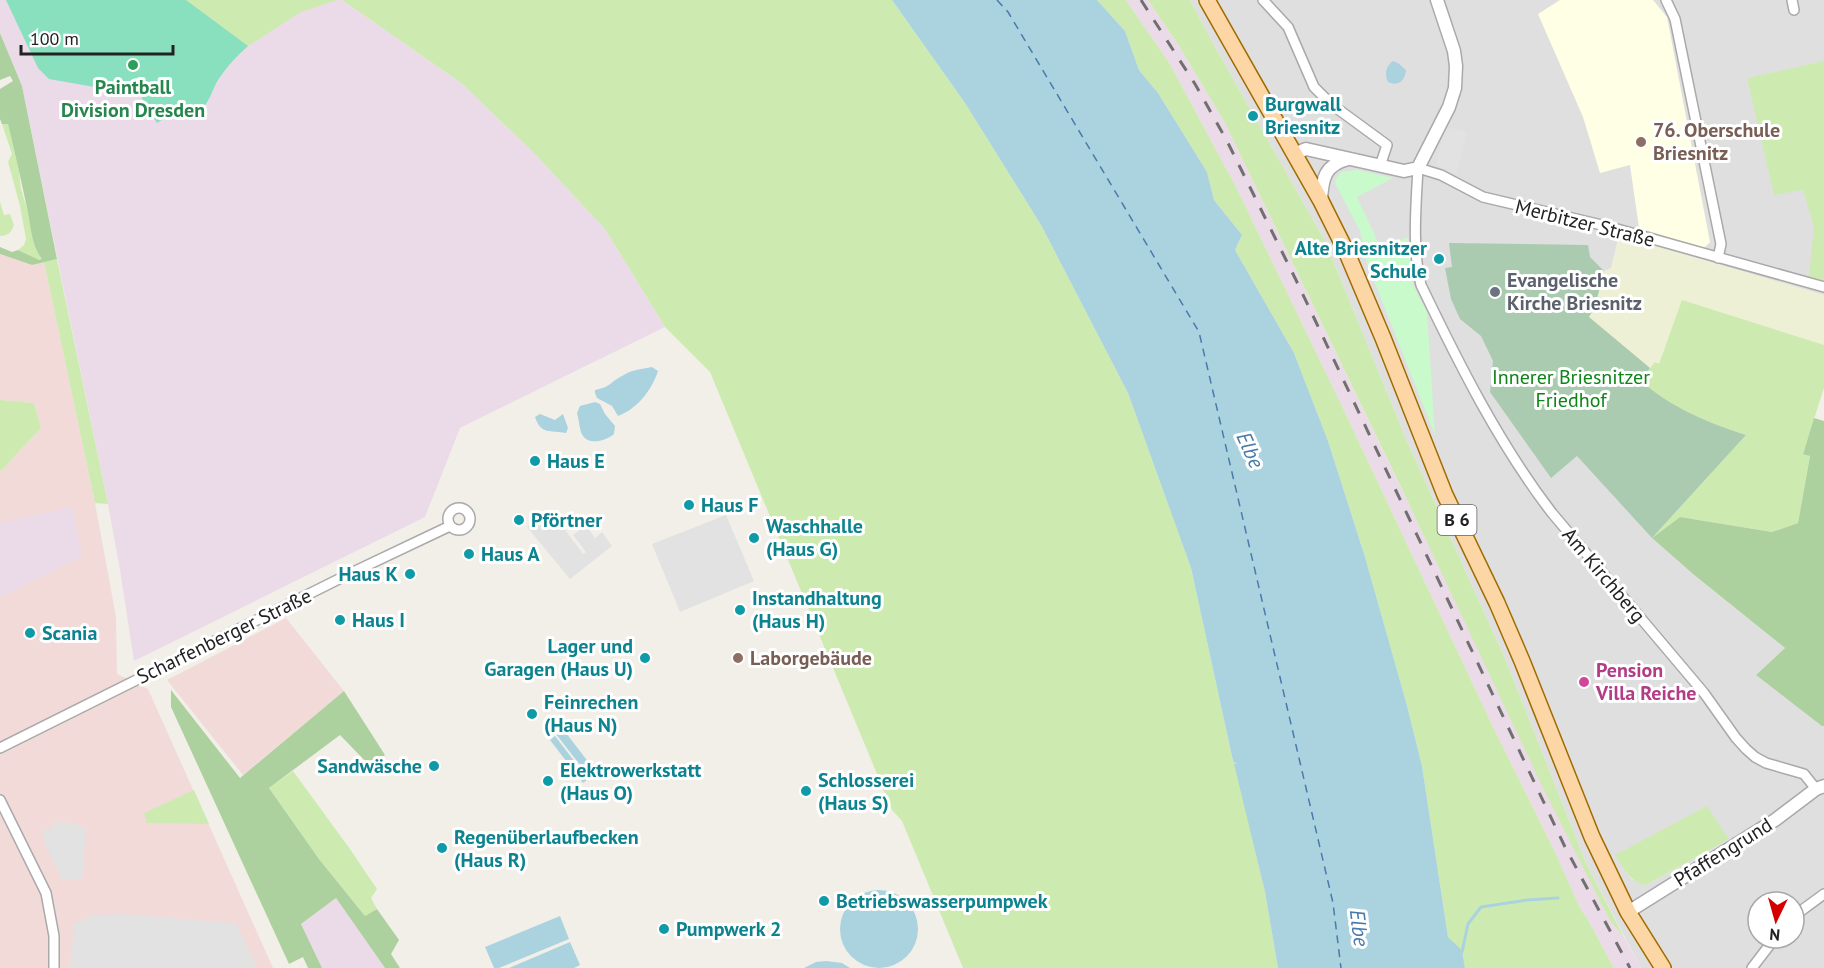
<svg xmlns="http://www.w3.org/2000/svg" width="1824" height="968" font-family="'PT Sans',sans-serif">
	<rect width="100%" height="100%" fill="#f2efe9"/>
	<path fill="#e0dfdf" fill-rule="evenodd" d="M1190,0H1824V295L1627,238L1618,240L1611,268L1589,316L1650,368L1641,381L1652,538L1693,574L1785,648L1756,675L1824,726V968H1641L1585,861L1506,661L1406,439L1325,241L1210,38ZM1729,839L1646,885L1631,879L1616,856ZM1758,902H1794V938H1758Z"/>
	<path fill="#f2dad9" d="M0,254L32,265L44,262L95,503L116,617L117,674L148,689L273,968H0V472L41,428L34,403L0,400Z
		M286,618L344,691L243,775L167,680Z"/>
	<path fill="#ebdbe8" d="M0,0H342L461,83L532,151L605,229L665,327L460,428L425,517L134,661L120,570L108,504L22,86L0,33Z
		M1126,0H1148L1179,46L1225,123L1610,921L1624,937L1641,968H1614L1587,918L1580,908L1555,852L1495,731L1341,404L1236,187L1170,64Z
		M72,507L82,556L0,597V523Z
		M336,898L385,968H322L301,924Z"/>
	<path fill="#ffffe5" d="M1560,0H1653L1667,17L1710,242L1704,248L1639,228L1630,165L1600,173L1583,117L1538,14Z"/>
	<path fill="#eef0d5" d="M1627,238L1824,295V345L1683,301L1659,365L1655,362L1650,368L1588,317L1595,307L1604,271L1611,268L1618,240Z"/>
	<path fill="#cdebb0" d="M186,0H337L301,12L248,46Z
		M342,0H892L965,103L1041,225L1128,393L1191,568L1233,761L1237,763L1235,765L1265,892L1278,968H963L902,821L892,810L710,372L665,327L605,229L532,151L461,83Z
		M1097,0H1126L1170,64L1236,187L1341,404L1495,731L1555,852L1580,908L1587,918L1614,968H1465L1462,950L1448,937L1422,766L1406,702L1365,557L1328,441L1294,353L1235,250L1242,235L1214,200L1207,172L1158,93L1139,70L1125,31Z
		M1148,0H1190L1210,38L1325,241L1406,439L1506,661L1585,861L1624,937L1610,921L1542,786L1399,483L1225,123L1179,46Z
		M1824,61V281L1809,277L1814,227L1803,190L1774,195L1747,78Z
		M2,124H8L18,163L21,189L42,259L39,261L18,250L24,245L26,239L20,206L8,162L12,154Z
		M0,202L4,215L10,214L14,225C12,232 8,236 0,236Z
		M57,259L108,504L95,503L44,262Z
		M1682,300L1824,345V388L1803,453L1810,456L1798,523L1772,532L1680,517L1652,538L1746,435C1709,423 1670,407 1640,381L1655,362L1659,364Z
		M0,400L34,403L41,428L0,472Z
		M293,771L350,849L377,889L371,898L377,909L365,916L319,859L269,788Z
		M194,790L209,824L147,823L144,813Z
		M1707,806L1729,839L1646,885C1630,883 1624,868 1615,855Z"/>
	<path fill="#add19e" d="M0,33L22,86L57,259L32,265L0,254V247L12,252L18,250L39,260L42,259C31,245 31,225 27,208C21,180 15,152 8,124H2L0,119V89L13,81L10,76L0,80Z
		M1814,418L1824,421V726H1822L1756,675L1785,648L1693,574L1652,538L1680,517L1772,532L1798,523L1810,456L1803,454Z
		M171,690L240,778L344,691L385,755L370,766L340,735L269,788L319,859L365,916L377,909L399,940L391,954L400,968H385L336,898L301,924L322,968H308L303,957L289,964L171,707Z"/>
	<path fill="#aacbaf" d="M1449,243L1588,245L1590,257L1604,271L1595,307L1589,317L1650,368L1641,381C1670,407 1709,423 1746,435L1652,538L1577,456L1551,478L1490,392L1493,361L1481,336L1460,319L1451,299L1445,268L1452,267Z"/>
	<path fill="#c8facc" d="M1358,170L1393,178L1357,197L1381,248L1408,237L1413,285L1427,312L1435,435L1367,263L1360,231L1336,185L1335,180L1341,172Z"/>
	<path fill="#88e0be" d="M6,0H186L248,46C237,56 227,66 218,80C212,90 210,101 201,110L185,105L157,123L140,95L49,79L38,68Z"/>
	<path fill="#e2e2e2" d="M1445,127L1467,132L1457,175L1436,164Z
		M554,515L583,554L586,552L573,535L586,525L595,538L602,532L612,546L570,579L527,527L537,520L547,521Z
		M726,515L754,581L680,612L652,544Z
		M53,822L78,824V828H86L82,880L62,879L44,841V830H52Z
		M117,914L236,923L257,968H70L74,924L93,915Z"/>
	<path fill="#aad3df" d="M892,0H1097L1125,31L1139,70L1158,93L1207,172L1214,200L1242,235L1235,250L1294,353L1328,441L1365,557L1406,702L1422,766L1448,937L1462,950L1465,968H1278L1265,892L1234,764H1237L1233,761L1191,568L1128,393L1041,225L965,103Z
		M1393,61L1398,63L1406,70C1405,81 1398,87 1388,82C1384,74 1386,66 1393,61Z
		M652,367L658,371C652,390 637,409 618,416L612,406L597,398L595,393V390C611,387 610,382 622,376C631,370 641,369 652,367Z
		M595,402L600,404L605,414L615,426L614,434C606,441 586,447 581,432C579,426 579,420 577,413L580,406Z
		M540,414L555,420L563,414L568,428L566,433C550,430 541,435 535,417Z
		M563,729L596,772L590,778L556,734Z
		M555,736L588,779L583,783L550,740Z
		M840 929a39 39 0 1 1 78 0a39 39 0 1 1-78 0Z
		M560,916L569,939L499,968H494L485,947Z
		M570,942L580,965L574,968H509Z
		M826,961L842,963L850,968H804L816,962Z"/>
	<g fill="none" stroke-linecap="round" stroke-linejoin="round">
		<path stroke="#aad3df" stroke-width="3" d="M1462,952L1468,924L1481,907L1527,900L1558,898"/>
		<path stroke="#4a7aab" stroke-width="1.5" stroke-dasharray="8 6" stroke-linecap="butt" d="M997,0L1008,12L1199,332L1333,903L1341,968"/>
		<g stroke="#a9a9a9" stroke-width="12">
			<path id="minor" d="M1263,0L1288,27L1314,87L1331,104L1387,145L1380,166
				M1666,0L1675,19L1721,244L1718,258
				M1792,0L1794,10
				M448 519a11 11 0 1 1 22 0a11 11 0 1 1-22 0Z
				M0,748L351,573L450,526
				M1816,789L1804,774L1766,763L1755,757L1746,749L1736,738L1704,693L1552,513C1499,444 1459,364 1421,285C1412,250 1416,205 1418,168L1441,175L1483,197L1610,227L1824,287
				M0,800L46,893L54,936V968
				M1794,916L1824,894
				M1752,968L1775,938"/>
		</g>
		<g stroke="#a9a9a9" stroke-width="15">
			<path id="tertiary" d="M1294,154L1306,149L1404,171L1418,168L1449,107L1455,88L1456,66L1454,51L1437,0
				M1321,201C1322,178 1325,165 1348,159
				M1628,912L1775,820L1816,789L1824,786"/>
		</g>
		<g stroke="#a06b00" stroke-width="18">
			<path id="primary" d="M1207,0L1321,201L1347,253L1383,338L1445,495L1497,603L1522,661L1592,837L1628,912L1663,968"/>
		</g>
		<use href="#minor" stroke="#fff" stroke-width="9"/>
		<use href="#tertiary" stroke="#fff" stroke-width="12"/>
		<use href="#primary" stroke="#fcd6a4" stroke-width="15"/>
		<path stroke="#707070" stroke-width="3" stroke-dasharray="12 12" stroke-linecap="butt" d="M1141,0L1195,84L1227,141L1296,280L1565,847L1630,968"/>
	</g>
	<circle fill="#2e9e5b" stroke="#fff" stroke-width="2" cx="133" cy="65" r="6"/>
	<g fill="#0f9aa8" stroke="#fff" stroke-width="2">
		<circle cx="1253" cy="116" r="6"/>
		<circle cx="1439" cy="259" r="6"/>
		<circle cx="535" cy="461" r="6"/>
		<circle cx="689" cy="505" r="6"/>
		<circle cx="519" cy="520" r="6"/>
		<circle cx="754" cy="538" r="6"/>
		<circle cx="469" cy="554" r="6"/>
		<circle cx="410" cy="574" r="6"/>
		<circle cx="740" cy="610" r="6"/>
		<circle cx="340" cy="620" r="6"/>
		<circle cx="30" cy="633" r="6"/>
		<circle cx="645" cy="658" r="6"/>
		<circle cx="532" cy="714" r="6"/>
		<circle cx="434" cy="766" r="6"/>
		<circle cx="548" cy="781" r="6"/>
		<circle cx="806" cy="791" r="6"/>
		<circle cx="442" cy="848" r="6"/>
		<circle cx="824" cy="901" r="6"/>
		<circle cx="664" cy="929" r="6"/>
	</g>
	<g fill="#8d6e63" stroke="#fff" stroke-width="2">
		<circle cx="1641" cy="142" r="6"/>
		<circle cx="738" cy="658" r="6"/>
	</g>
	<circle fill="#6b7280" stroke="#fff" stroke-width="2" cx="1495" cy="292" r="6"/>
	<circle fill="#d1479c" stroke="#fff" stroke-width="2" cx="1584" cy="682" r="6"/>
	<g text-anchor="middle" stroke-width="6" stroke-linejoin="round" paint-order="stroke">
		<rect fill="#fff" stroke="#646464" stroke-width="1.5" x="1437.5" y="505" width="39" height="30" rx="4.5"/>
		<g font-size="18" font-weight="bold" fill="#222">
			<text x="1457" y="526">B 6</text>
		</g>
		<g font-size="20" font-weight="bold" fill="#27864d" stroke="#fff">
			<text x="133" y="94">Paintball<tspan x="133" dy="23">Division Dresden</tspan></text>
		</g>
		<g font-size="20" font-weight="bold" fill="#0d838f" stroke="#fff" text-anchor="start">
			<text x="1265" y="111">Burgwall<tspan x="1265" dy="23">Briesnitz</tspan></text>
			<text x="1427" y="255" text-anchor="end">Alte Briesnitzer<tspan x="1427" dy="23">Schule</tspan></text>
			<text x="547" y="468">Haus E</text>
			<text x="701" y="512">Haus F</text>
			<text x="531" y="527">Pförtner</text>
			<text x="766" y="533">Waschhalle<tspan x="766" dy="23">(Haus G)</tspan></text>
			<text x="481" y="561">Haus A</text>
			<text x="398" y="581" text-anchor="end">Haus K</text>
			<text x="752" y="605">Instandhaltung<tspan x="752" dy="23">(Haus H)</tspan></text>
			<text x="352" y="627">Haus I</text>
			<text x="42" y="640">Scania</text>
			<text x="633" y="653" text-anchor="end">Lager und<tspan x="633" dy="23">Garagen (Haus U)</tspan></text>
			<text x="544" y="709">Feinrechen<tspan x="544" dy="23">(Haus N)</tspan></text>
			<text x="422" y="773" text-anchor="end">Sandwäsche</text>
			<text x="560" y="777">Elektrowerkstatt<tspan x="560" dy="23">(Haus O)</tspan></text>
			<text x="818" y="787">Schlosserei<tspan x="818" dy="23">(Haus S)</tspan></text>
			<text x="454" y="844">Regenüberlaufbecken<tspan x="454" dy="23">(Haus R)</tspan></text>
			<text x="836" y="908">Betriebswasserpumpwek</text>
			<text x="676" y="936">Pumpwerk 2</text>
		</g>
		<g font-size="20" font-weight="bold" fill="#785e54" stroke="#fff" text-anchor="start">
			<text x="1653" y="137">76. Oberschule<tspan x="1653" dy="23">Briesnitz</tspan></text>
			<text x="750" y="665">Laborgebäude</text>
		</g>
		<g font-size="20" fill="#222" stroke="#fff">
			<text transform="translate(1585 223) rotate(14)" y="7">Merbitzer Straße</text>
			<text transform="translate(1604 575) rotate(50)" y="7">Am Kirchberg</text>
			<text transform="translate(224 636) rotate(-26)" y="7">Scharfenberger Straße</text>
			<text transform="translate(1723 852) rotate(-32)" y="7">Pfaffengrund</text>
		</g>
		<g font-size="20" font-weight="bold" fill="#5b616d" stroke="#fff" text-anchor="start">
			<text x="1507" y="287">Evangelische<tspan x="1507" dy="23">Kirche Briesnitz</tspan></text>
		</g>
		<g font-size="20" fill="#0c8416" stroke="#fff">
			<text x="1571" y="384">Innerer Briesnitzer<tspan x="1571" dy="23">Friedhof</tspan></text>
		</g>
		<g font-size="20" font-weight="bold" fill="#b23c85" stroke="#fff" text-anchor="start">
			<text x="1596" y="677">Pension<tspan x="1596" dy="23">Villa Reiche</tspan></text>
		</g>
		<g font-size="21" font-style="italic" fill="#4a7aab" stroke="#fff">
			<text transform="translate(1250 450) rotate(66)" y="7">Elbe</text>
			<text transform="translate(1359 928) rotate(83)" y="7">Elbe</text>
		</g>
	</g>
	<g transform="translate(1776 920) rotate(185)"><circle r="28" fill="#ffffff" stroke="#a7a7a7" stroke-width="1.5"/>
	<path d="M0-4.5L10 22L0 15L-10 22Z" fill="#d40000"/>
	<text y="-9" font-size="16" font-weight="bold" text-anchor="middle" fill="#222222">N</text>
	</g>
	<path d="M21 45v9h152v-9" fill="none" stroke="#222222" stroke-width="3"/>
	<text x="30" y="45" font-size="18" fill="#222222" stroke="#ffffff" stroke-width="4.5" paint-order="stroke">100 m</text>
</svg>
